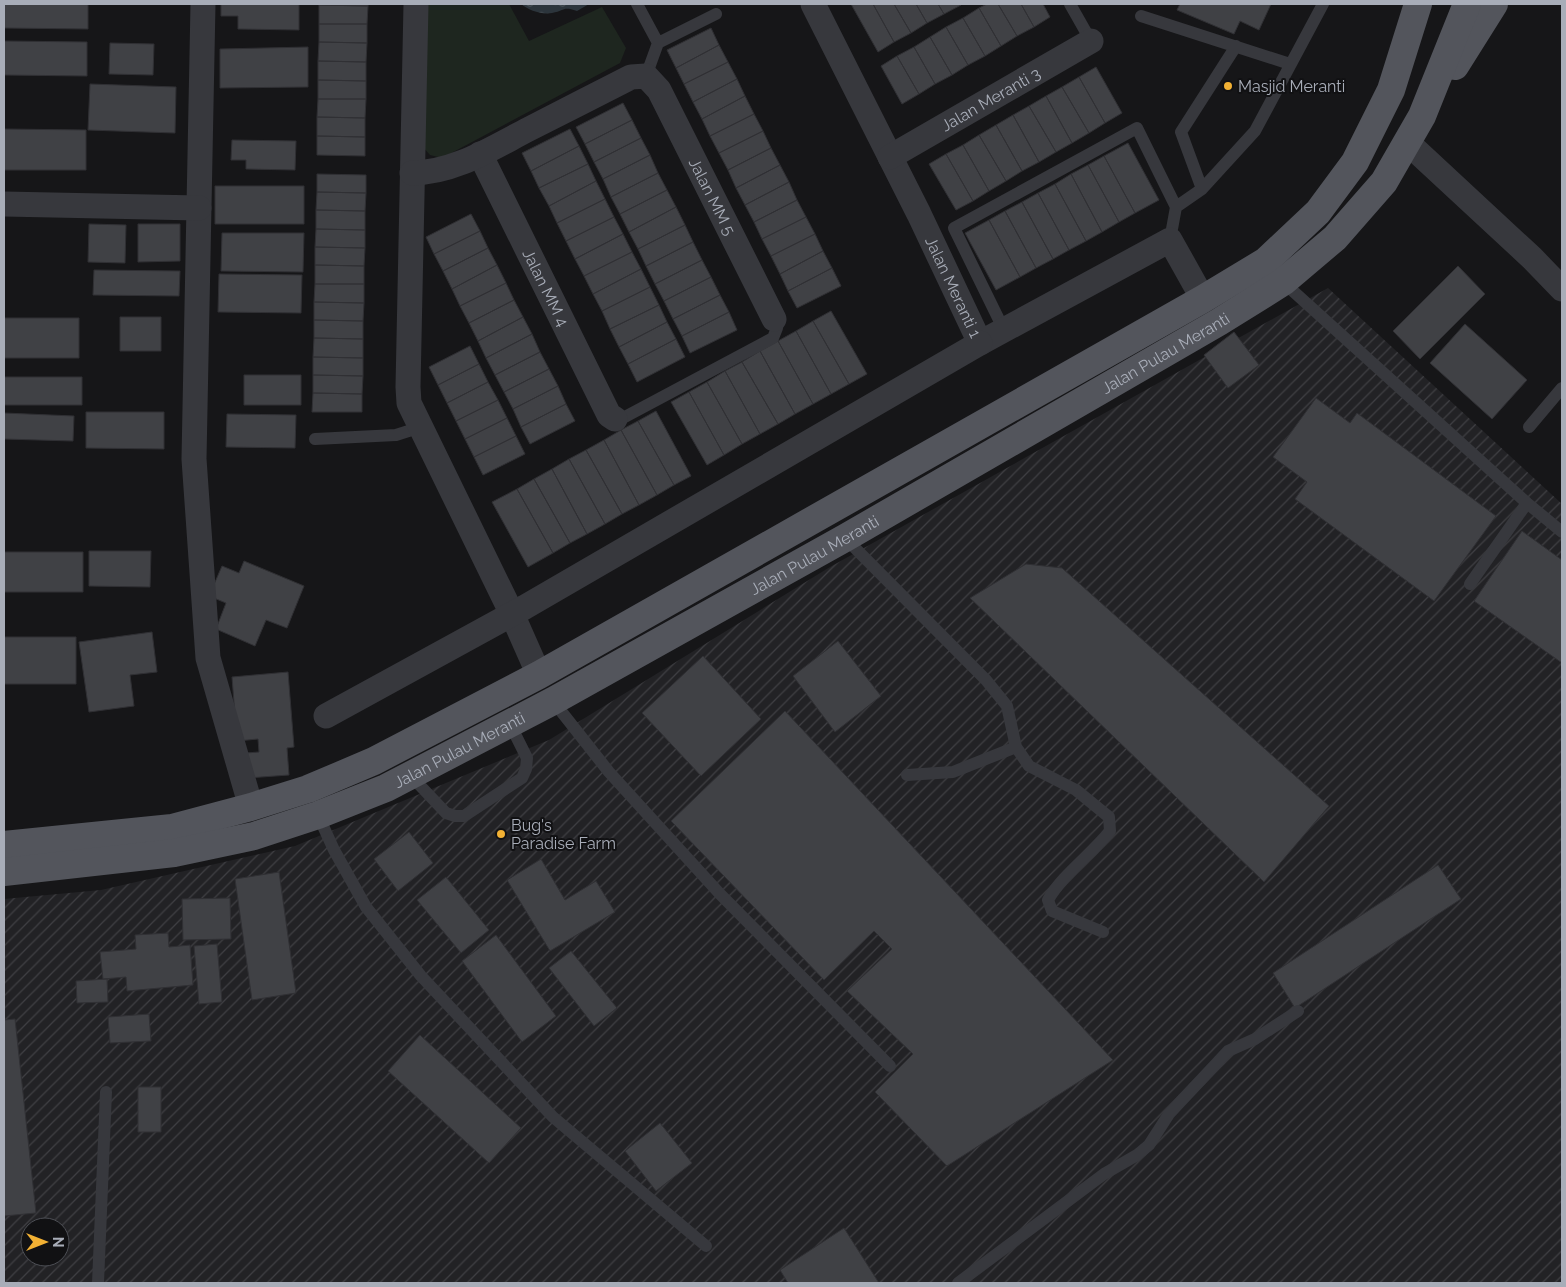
<svg xmlns="http://www.w3.org/2000/svg" width="1566" height="1287" font-family="Raleway,sans-serif">
	<defs>
		<pattern id="industrial-furrows" width="10" height="10" patternUnits="userSpaceOnUse" patternTransform="scale(1.25)"><rect width="10" height="10" fill="#222225"/><path d="M-1 1l2-2M0 10L10 0M9 11l2-2" fill="none" stroke="#3f3f43"/></pattern>
		<pattern id="water-ripples" width="26" height="14" patternUnits="userSpaceOnUse" patternTransform="scale(1.25)"><rect width="26" height="14" fill="#2c353c"/><path d="M2 4q2-2 4 0t4 0M15 11q2-2 4 0t4 0" fill="none" stroke="#485056"/></pattern>
	</defs>
	<rect width="100%" height="100%" fill="#161618"/>
	<path fill="url(#industrial-furrows)" fill-rule="evenodd" d="M1328,288L1562,504V1283H4V899L101,890L295,846L549,740L830,567ZM30,1227H60V1257H30Z"/>
	<path fill="#1e261f" d="M426,4H509L529,41L602,7L626,48L620,63L442,158L430,155L422,146Z"/>
	<path fill="url(#water-ripples)" d="M521,4H589L577,11C562,6 565,11 552,13C542,15 528,10 521,4Z"/>
	<path fill="#404145" stroke="#303034" d="M4,4H88V29L4,28Z
		M221,4H299V30L238,29V16H221Z
		M319,4H368V6L319,5Z
		M851,4H873L894,42L878,52Z
		M873,4H894L911,33L894,42Z
		M894,4H916L927,23L911,33Z
		M916,4H938L944,14L927,23Z
		M938,4H960L961,5L944,14Z
		M987,4H998L1017,36L1001,46L979,8Z
		M998,4H1021L1034,27L1017,36Z
		M1021,4H1043L1050,17L1034,27Z
		M1180,4H1271L1259,30L1240,21L1234,34L1177,10Z
		M319,5L368,6L367,24H319Z
		M979,8L1001,46L985,56L963,18Z
		M963,18L985,56L968,65L946,27Z
		M319,24H367V43L319,42Z
		M946,27L968,65L952,75L930,37Z
		M711,28L719,45L676,68L667,50Z
		M930,37L952,75L935,84L914,47Z
		M4,41L87,42V76L4,75Z
		M319,42L367,43L366,62L318,61Z
		M110,43L154,44L153,75L109,74Z
		M719,45L728,62L684,84L676,68Z
		M308,47V87L220,88V49Z
		M914,47L935,84L919,94L897,56Z
		M897,56L919,94L902,104L881,66Z
		M318,61L366,62V81L318,80Z
		M728,62L737,79L693,102L684,84Z
		M1096,67L1122,113L1105,123L1079,77Z
		M1079,77L1105,123L1089,133L1062,87Z
		M737,79L745,96L702,119L693,102Z
		M318,80L366,81V99H318Z
		M90,84L176,87L175,133L88,130Z
		M1062,87L1089,133L1072,143L1046,96Z
		M745,96L754,114L710,136L702,119Z
		M1046,96L1072,143L1056,152L1029,106Z
		M318,99H366L365,118L317,117Z
		M623,103L632,120L585,144L576,127Z
		M1029,106L1056,152L1039,162L1013,115Z
		M754,114L763,131L719,153L710,136Z
		M1013,115L1039,162L1022,171L996,125Z
		M317,117L365,118V137L317,136Z
		M632,120L641,138L594,162L585,144Z
		M996,125L1022,171L1006,181L979,135Z
		M4,129L86,130V170H4Z
		M570,129L579,146L531,171L522,153Z
		M763,131L771,148L728,170L719,153Z
		M979,135L1006,181L989,191L963,145Z
		M317,136L365,137V156L317,155Z
		M641,138L650,155L603,179L594,162Z
		M232,140L296,141L295,170L246,169V160H231Z
		M1128,143L1159,200L1135,213L1104,156Z
		M963,145L989,191L973,201L946,154Z
		M579,146L588,164L539,188L531,171Z
		M771,148L780,165L736,188L728,170Z
		M946,154L973,201L956,210L929,164Z
		M650,155L658,173L611,197L603,179Z
		M1104,156L1135,213L1119,222L1088,165Z
		M588,164L596,181L549,206L539,188Z
		M780,165L789,182L745,205L736,188Z
		M1088,165L1119,222L1102,232L1071,174Z
		M658,173L667,190L620,214L611,197Z
		M317,174L366,175V193L317,192Z
		M1071,174L1102,232L1086,241L1055,184Z
		M596,181L605,199L557,223L549,206Z
		M789,182L797,200L754,222L745,205Z
		M1055,184L1086,241L1069,250L1038,193Z
		M215,186H304V224H215Z
		M667,190L676,207L629,232L620,214Z
		M317,192L366,193L365,211L316,210Z
		M1038,193L1069,250L1053,259L1022,202Z
		M605,199L614,217L566,241L557,223Z
		M797,200L806,217L762,239L754,222Z
		M1022,202L1053,259L1036,268L1005,211Z
		M676,207L685,225L638,249L629,232Z
		M316,210L365,211V230L316,229Z
		M1005,211L1036,268L1020,277L989,220Z
		M471,214L480,231L434,254L426,237Z
		M614,217L623,234L575,259L566,241Z
		M806,217L815,234L771,256L762,239Z
		M989,220L1020,277L996,290L965,233Z
		M89,224L126,225L125,263L88,262Z
		M138,224H180V261L138,262Z
		M685,225L693,242L646,266L638,249Z
		M316,229L365,230V248L315,247Z
		M480,231L488,248L443,271L434,254Z
		M222,233H304L303,272L221,271Z
		M623,234L632,252L584,276L575,259Z
		M815,234L823,251L780,274L771,256Z
		M693,242L702,260L655,284L646,266Z
		M315,247L365,248L364,266L315,265Z
		M488,248L497,265L452,289L443,271Z
		M823,251L832,268L788,291L780,274Z
		M632,252L641,269L593,294L584,276Z
		M702,260L711,277L664,301L655,284Z
		M315,265L364,266V284H315Z
		M497,265L506,283L460,306L452,289Z
		M1458,266L1485,294L1420,359L1393,331Z
		M832,268L841,286L797,308L788,291Z
		M641,269L650,287L602,311L593,294Z
		M94,270L180,271L179,296L93,295Z
		M219,274L302,275L301,313L218,312Z
		M711,277L720,295L673,319L664,301Z
		M506,283L514,300L469,323L460,306Z
		M315,284H364V303L314,302Z
		M650,287L659,305L610,329L602,311Z
		M720,295L729,312L682,336L673,319Z
		M514,300L523,317L478,341L469,323Z
		M314,302L364,303L363,321L314,320Z
		M659,305L667,322L619,347L610,329Z
		M831,311L867,374L849,384L813,321Z
		M729,312L737,330L690,353L682,336Z
		M120,317H161V351H120Z
		M523,317L532,334L486,358L478,341Z
		M4,318H79V358H4Z
		M314,320L363,321V339L314,338Z
		M813,321L849,384L831,394L796,331Z
		M667,322L676,339L628,364L619,347Z
		M1465,324L1527,380L1492,419L1430,363Z
		M796,331L831,394L813,404L778,341Z
		M1234,332L1259,365L1228,388L1204,355Z
		M532,334L540,352L495,375L486,358Z
		M314,338L363,339V358L313,357Z
		M676,339L685,357L637,382L628,364Z
		M778,341L813,404L795,414L760,351Z
		M470,346L479,364L438,385L429,367Z
		M760,351L795,414L778,424L742,362Z
		M540,352L549,369L504,392L495,375Z
		M313,357L363,358V376L313,375Z
		M742,362L778,424L760,434L725,371Z
		M479,364L488,382L447,403L438,385Z
		M549,369L558,386L513,409L504,392Z
		M725,371L760,434L742,444L707,382Z
		M244,375H301V405H244Z
		M313,375L363,376L362,394L313,393Z
		M4,377H82V405H4Z
		M488,382L498,400L456,421L447,403Z
		M707,382L742,444L724,455L689,392Z
		M558,386L566,404L521,427L513,409Z
		M689,392L724,455L707,465L671,402Z
		M313,393L362,394V412H312Z
		M1316,398L1350,423L1357,413L1496,516L1434,601L1295,499L1307,482L1273,457Z
		M498,400L507,418L465,439L456,421Z
		M566,404L575,421L530,444L521,427Z
		M656,411L691,476L674,485L638,421Z
		M86,412H164V449L86,448Z
		M4,413L74,416L73,441L4,439Z
		M227,414L296,415L295,448L226,447Z
		M507,418L516,436L474,457L465,439Z
		M638,421L674,485L657,495L621,430Z
		M621,430L657,495L639,505L604,440Z
		M516,436L525,454L483,475L474,457Z
		M604,440L639,505L622,514L586,450Z
		M586,450L622,514L605,524L569,459Z
		M569,459L605,524L587,534L552,469Z
		M552,469L587,534L570,543L534,479Z
		M534,479L570,543L553,553L517,489Z
		M517,489L553,553L528,567L492,502Z
		M1522,531L1562,560V663L1474,601Z
		M89,551H151L150,587L89,586Z
		M4,552H83V592H4Z
		M244,561L304,586L287,628L266,620L255,646L216,629L226,603L209,596L222,566L239,573Z
		M1026,564L1062,568L1329,806L1264,882L970,598Z
		M152,632L157,672L130,675L134,706L89,712L79,642Z
		M4,637H76V684H4Z
		M838,641L881,696L835,732L793,676Z
		M703,656L761,719L701,776L642,713Z
		M288,672L294,747L287,748L289,775L248,778L246,753L259,752L258,739L237,741L232,677Z
		M785,711L1113,1060L947,1166L875,1092L913,1054L847,991L892,949L874,931L824,980L671,821Z
		M409,832L433,863L398,891L374,859Z
		M541,859L565,900L596,881L615,912L550,951L507,880Z
		M1438,865L1461,899L1295,1008L1273,973Z
		M279,872L296,993L252,1000L235,879Z
		M446,877L489,930L461,953L417,900Z
		M230,898L231,939L183,940L182,899Z
		M168,933L169,947L190,945L193,985L127,991L126,977L103,979L100,952L136,949L135,935Z
		M496,935L556,1016L522,1042L462,961Z
		M217,944L222,1002L199,1004L194,946Z
		M571,951L617,1008L594,1026L549,968Z
		M107,979L108,1002L77,1003L76,981Z
		M149,1014L151,1041L110,1043L108,1017Z
		M15,1019L36,1213L4,1216V1020Z
		M420,1035L521,1128L489,1163L388,1071Z
		M138,1087H161V1132H138Z
		M660,1123L692,1163L656,1191L625,1151Z
		M844,1228L879,1283H788L780,1270Z"/>
	<g fill="none" stroke-linecap="round" stroke-linejoin="round">
		<path stroke="#37383d" stroke-width="12" d="M637,4L658,43L646,76
			M1070,4L1091,41
			M1141,16L1290,64
			M658,43L716,14
			M1202,189L1181,132L1236,46
			M1170,240L1176,207L1202,189L1255,131L1323,4
			M1283,282L1527,503L1562,532
			M1004,330L954,228L1137,128L1176,207
			M615,419H621L773,338L777,328L774,319
			M1529,427L1562,388
			M315,439L396,435L421,427
			M845,538L986,680L1007,706L1016,747L1029,766L1076,790L1109,817L1110,831C1091,855 1063,874 1048,900L1052,911L1103,932
			M1470,584L1527,503
			M553,701L609,772L720,894L890,1066
			M907,775L953,772L1016,747
			M411,776L446,813L455,816H464L522,778L526,769L527,758L510,724
			M318,815L334,850L366,907L421,976L553,1117L706,1246
			M98,1283L106,1092
			M958,1283L1104,1174L1137,1155L1149,1145L1169,1114L1228,1051L1255,1039L1298,1011"/>
		<g stroke="#37383d" stroke-width="25">
			<path d="M203,4L194,459L208,658L251,807"/>
			<path d="M416,4L408,387L409,403L512,614L539,675"/>
			<path id="s1" d="M813,4L919,214L980,343L1170,240L1203,299"/>
			<path d="M1408,143L1532,258L1562,289"/>
			<path id="s2" d="M480,154L609,415L615,419"/>
			<path id="s3" d="M890,157L1091,41"/>
			<path id="s4" d="M412,173C454,173 492,148 529,129C563,112 597,94 631,77L646,76L659,90L774,319"/>
			<path d="M4,204L199,208"/>
			<path d="M326,716L525,607L980,343"/>
		</g>
		<g stroke="#53555c" stroke-width="28">
			<path d="M1455,66L1494,4"/>
			<path d="M4,845L172,828L251,807L308,789L374,761L539,675L1203,299L1266,261L1318,212L1355,162L1391,90L1418,4"/>
			<path id="s5" d="M4,872L174,853L254,836L318,815L386,788L553,701L845,538L1219,322L1283,282L1335,238L1384,182L1422,116L1467,4"/>
		</g>
	</g>
	<g fill="#f2b134" stroke="#111113" stroke-width="2">
		<circle cx="1228" cy="86" r="5"/>
		<circle cx="501" cy="834" r="5"/>
	</g>
	<g text-anchor="middle" stroke-width="4" stroke-linejoin="round" paint-order="stroke">
		<g font-size="16" fill="#a8adb8" stroke="#111113" text-anchor="start">
			<text x="1238" y="92">Masjid Meranti</text>
			<text x="511" y="831">Bug's<tspan x="511" dy="18">Paradise Farm</tspan></text>
		</g>
		<g font-size="16" fill="#a8adb8" stroke="#111113">
			<text dy="6" stroke="none"><textPath href="#s3" startOffset="116">Jalan Meranti 3</textPath></text>
			<text dy="6" stroke="none"><textPath href="#s4" startOffset="394">Jalan MM 5</textPath></text>
			<text dy="6" stroke="none"><textPath href="#s1" startOffset="316">Jalan Meranti 1</textPath></text>
			<text dy="6" stroke="none"><textPath href="#s2" startOffset="149">Jalan MM 4</textPath></text>
			<text dy="6" stroke="none"><textPath href="#s5" startOffset="1286">Jalan Pulau Meranti</textPath></text>
			<text dy="6" stroke="none"><textPath href="#s5" startOffset="881">Jalan Pulau Meranti</textPath></text>
			<text dy="6" stroke="none"><textPath href="#s5" startOffset="476">Jalan Pulau Meranti</textPath></text>
		</g>
	</g>
	<rect width="1566" height="1287" fill="none" stroke="#a8adb8" stroke-width="10"/>
	<g transform="translate(45 1242) rotate(90)"><circle r="24" fill="#111113" stroke="#4d4f55"/>
	<path d="M0-4L9 19L0 12L-9 19Z" fill="#f2b134"/>
	<text y="-8" font-size="14" font-weight="bold" text-anchor="middle" fill="#a8adb8">N</text>
	</g>
</svg>
